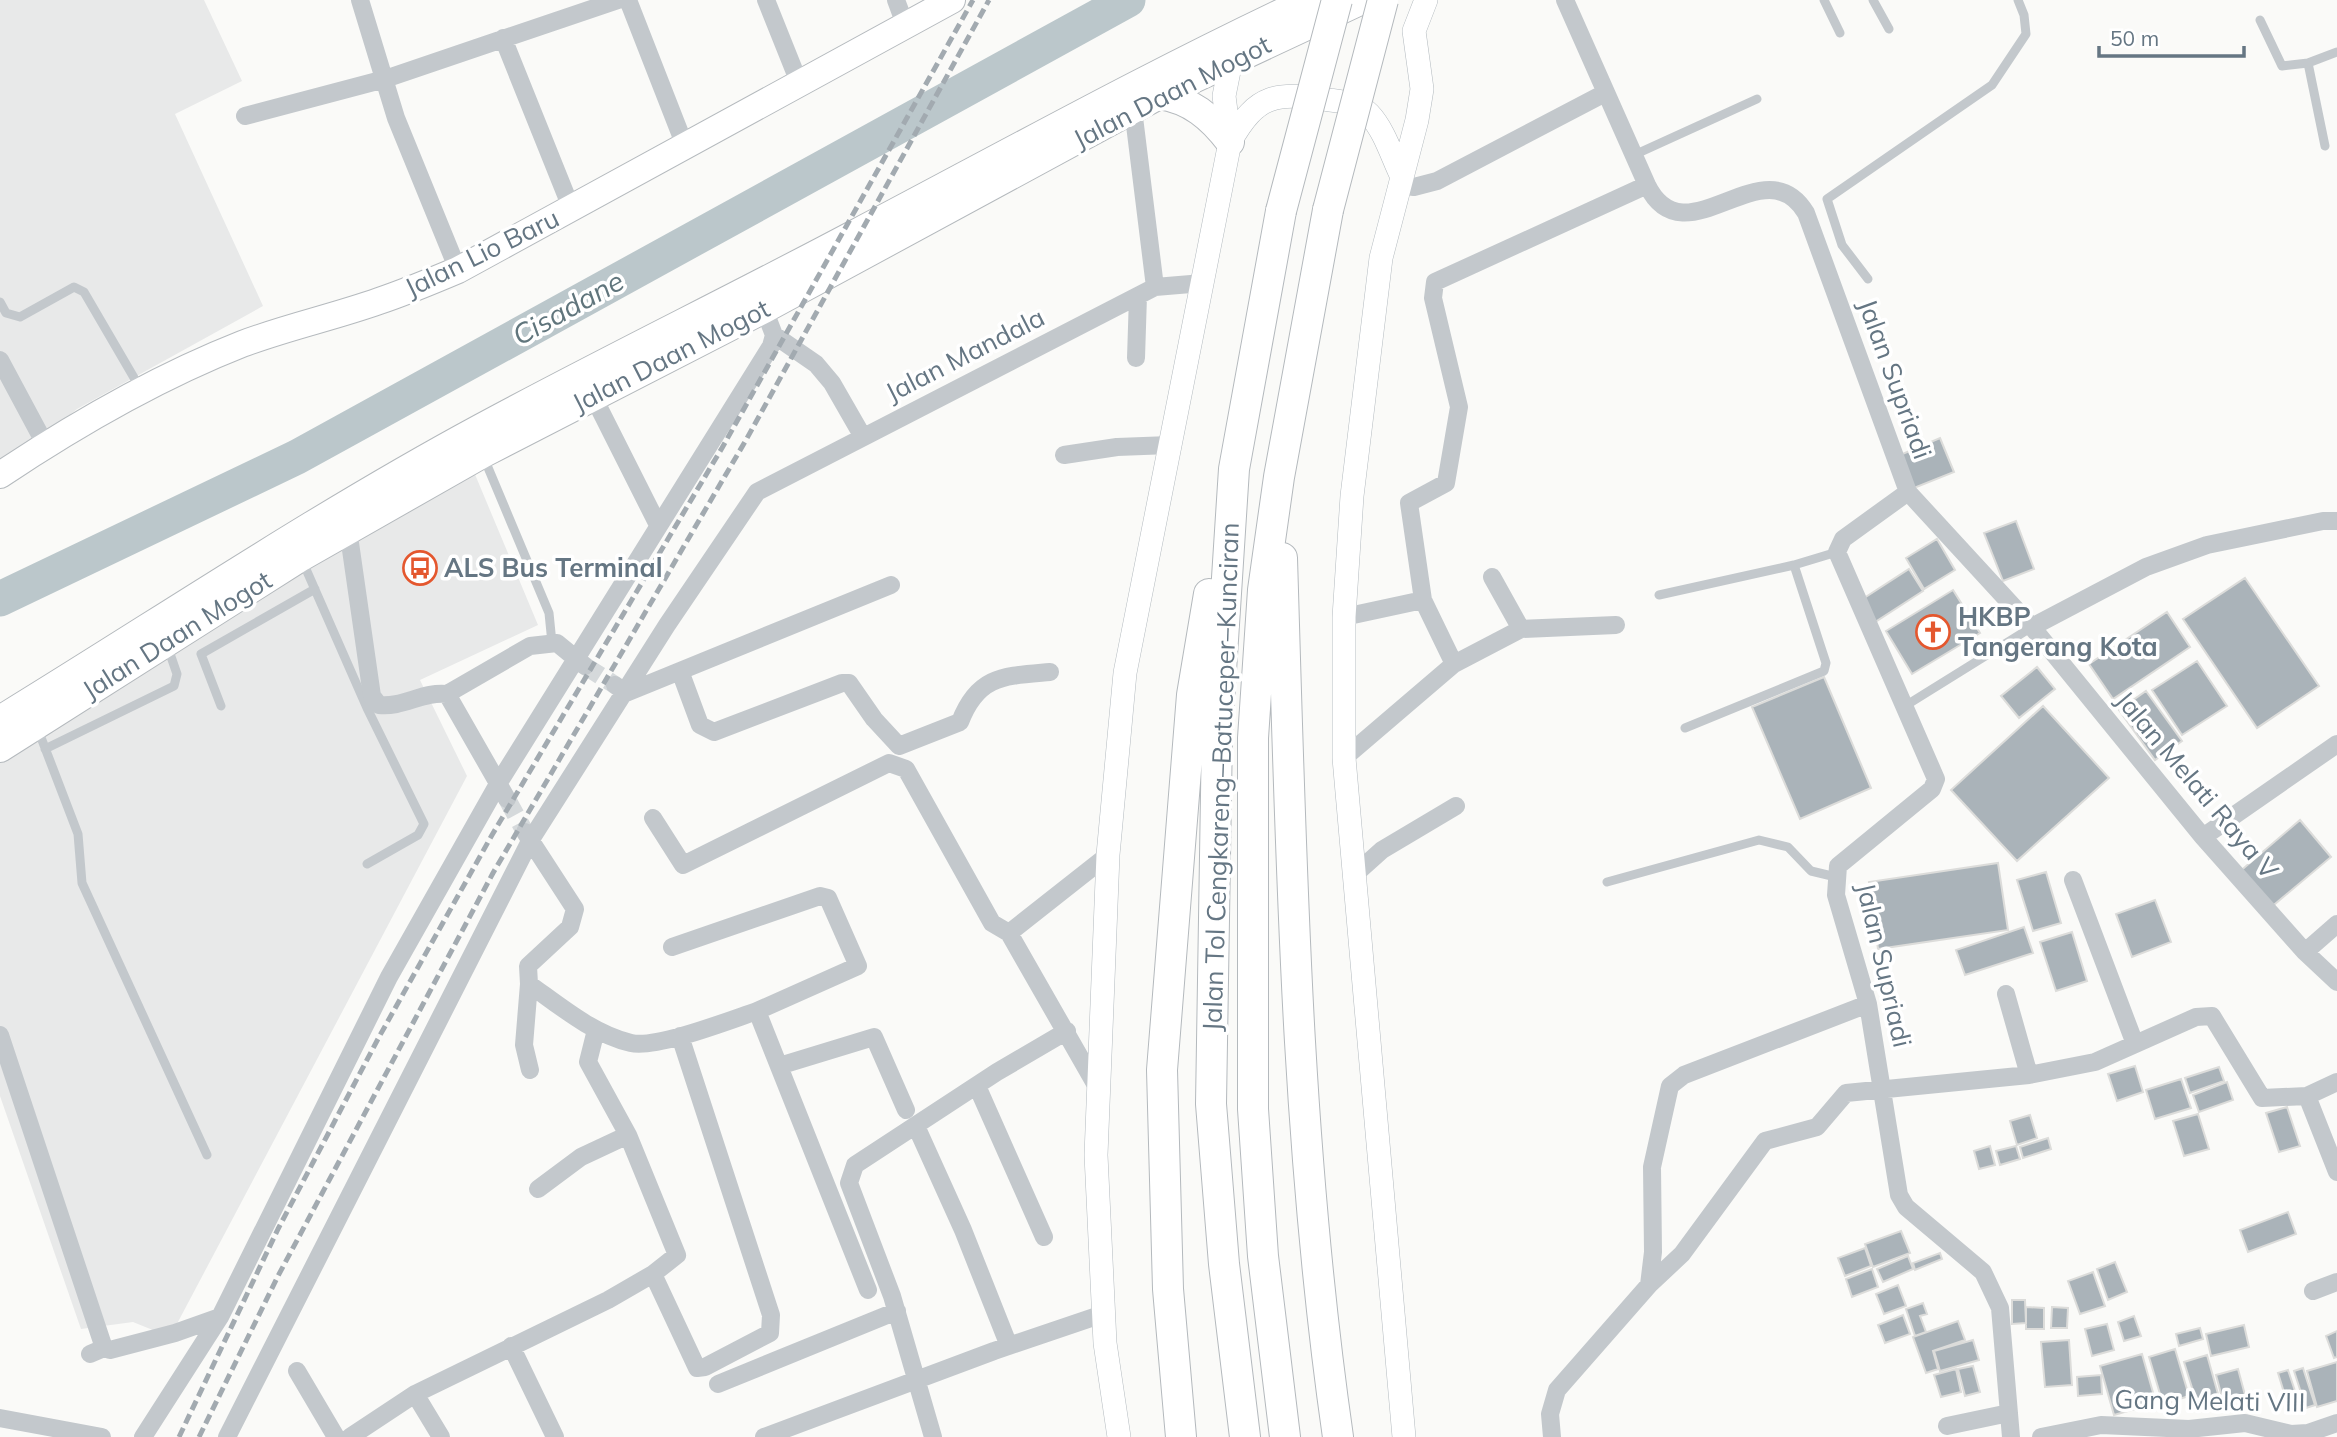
<svg xmlns="http://www.w3.org/2000/svg" width="2337" height="1437" font-family="Mulish,sans-serif">
	<rect width="100%" height="100%" fill="#fafaf8"/>
	<path fill="#e8e9e9" d="M0,0H204L242,81L175,114L263,306L77,409L0,472Z
		M474,472L538,625L420,680L467,776L170,1337L133,1322L81,1329L0,1096V755L328,550Z"/>
	<g fill="none" stroke-linecap="round" stroke-linejoin="round">
		<path stroke="#bbc7cb" stroke-width="35" d="M0,599L297,457L1128,0"/>
	</g>
	<path fill="#aab3b9" stroke="#dcdcda" stroke-width="2" d="M1940,438L1954,472L1914,488L1900,455Z
		M2016,521L2034,569L2003,581L1984,533Z
		M1937,539L1955,570L1924,589L1906,558Z
		M1909,569L1923,591L1872,624L1858,602Z
		M2245,578L2319,686L2257,728L2183,619Z
		M1953,590L1980,633L1912,674L1886,631Z
		M2167,612L2190,647L2113,699L2089,664Z
		M2197,661L2227,706L2182,735L2152,690Z
		M2037,667L2055,689L2019,718L2001,696Z
		M1824,677L1871,788L1800,819L1752,707Z
		M2146,691L2182,741L2155,760L2119,710Z
		M2043,706L2109,778L2017,861L1951,790Z
		M2300,820L2331,857L2269,909L2238,873Z
		M1998,863L2008,930L1878,949L1869,882Z
		M2046,872L2061,923L2033,931L2017,880Z
		M2155,900L2171,942L2132,957L2116,914Z
		M2024,927L2033,953L1965,975L1956,950Z
		M2072,932L2087,981L2056,991L2040,942Z
		M2135,1066L2143,1092L2117,1101L2108,1074Z
		M2219,1067L2224,1081L2190,1093L2185,1078Z
		M2181,1079L2191,1108L2155,1119L2146,1090Z
		M2227,1082L2233,1100L2199,1112L2193,1095Z
		M2287,1107L2300,1146L2279,1152L2266,1113Z
		M2198,1114L2209,1149L2184,1156L2173,1121Z
		M2030,1115L2037,1138L2017,1145L2010,1121Z
		M2048,1138L2051,1149L2023,1158L2020,1147Z
		M1990,1146L1995,1165L1979,1169L1974,1151Z
		M2016,1146L2020,1159L2000,1165L1996,1151Z
		M2288,1212L2296,1234L2248,1252L2240,1230Z
		M1901,1231L1910,1253L1873,1267L1865,1244Z
		M1865,1248L1871,1266L1845,1276L1838,1258Z
		M1940,1253L1942,1259L1915,1270L1913,1263Z
		M1908,1256L1913,1269L1883,1282L1877,1269Z
		M2115,1262L2127,1292L2108,1300L2097,1269Z
		M1872,1269L1878,1287L1852,1297L1846,1279Z
		M2093,1272L2105,1306L2080,1314L2068,1281Z
		M1898,1285L1906,1306L1884,1314L1876,1294Z
		M2012,1300H2025L2026,1323L2012,1324Z
		M1923,1303L1927,1314L1920,1316L1926,1332L1915,1336L1906,1309Z
		M2026,1307L2044,1308V1329H2026Z
		M2052,1307L2068,1308L2067,1328H2051Z
		M1903,1315L1910,1334L1885,1343L1878,1325Z
		M2134,1316L2141,1336L2124,1341L2118,1322Z
		M1958,1321L1965,1340L1933,1351L1938,1369L1926,1373L1913,1337Z
		M2107,1324L2114,1350L2092,1356L2085,1329Z
		M2244,1325L2249,1347L2211,1356L2206,1334Z
		M2200,1328L2203,1339L2179,1346L2176,1334Z
		M2337,1331V1357L2334,1358L2326,1336Z
		M1973,1340L1979,1360L1940,1371L1934,1351Z
		M2069,1340L2072,1385L2045,1387L2041,1342Z
		M2175,1349L2189,1396L2163,1404L2149,1357Z
		M2142,1354L2156,1403L2114,1415L2100,1366Z
		M2207,1355L2220,1401L2198,1407L2184,1362Z
		M2337,1362V1401L2317,1407L2307,1371Z
		M1973,1366L1980,1392L1965,1396L1958,1369Z
		M2303,1368L2315,1405L2306,1408L2294,1371Z
		M1956,1369L1961,1392L1941,1397L1934,1375Z
		M2238,1369L2245,1395L2223,1401L2216,1375Z
		M2288,1370L2301,1409L2290,1412L2278,1373Z
		M2101,1375L2102,1394L2078,1396L2077,1377Z"/>
	<g fill="none" stroke-linecap="round" stroke-linejoin="round">
		<path stroke="#d5d9db" stroke-width="18" stroke-dasharray="18 9" stroke-linecap="butt" d="M585,666L615,685
			M507,799L525,832"/>
		<g stroke="#b3babf" stroke-width="24">
			<path id="secondary" d="M1230,142C1257,93 1277,92 1329,100C1344,102 1358,103 1369,114C1385,131 1392,157 1402,177
				M1119,1437L1105,1343L1096,1155L1108,855L1125,673L1230,142L1224,96L1231,61
				M1404,1437L1344,758V617L1352,496L1381,258L1417,120L1422,89L1414,31L1426,0"/>
		</g>
		<g stroke="#b5babe" stroke-width="28">
			<path id="primary" d="M0,475C75,425 158,377 242,344C287,327 334,317 379,301C406,292 432,281 458,270L952,0"/>
		</g>
		<g stroke="#b4b9bd" stroke-width="30">
			<path id="trunk" d="M1159,95C1191,100 1211,117 1230,142
				M0,720C160,622 316,517 481,428C605,361 731,300 855,234C1007,154 1153,73 1309,0
				M0,748L301,557L482,454L764,309L1159,95L1362,0"/>
		</g>
		<g stroke="#b4b9bd" stroke-width="32">
			<path id="motorway" d="M1282,558C1291,852 1296,1146 1338,1437
				M1181,1437L1168,1289L1162,1070L1192,695L1209,594
				M1245,1437L1224,1264L1211,1104L1217,733L1234,469L1281,211
				M1285,1437L1263,1256L1253,1109V738L1263,590L1279,477L1328,210"/>
		</g>
		<path stroke="#c3c8cc" stroke-width="9" d="M1824,0L1840,33
			M1873,0L1889,29
			M2260,20L2282,66L2308,63L2337,52
			M2308,63L2325,146
			M1634,155L1757,99
			M1868,279L1842,245L1827,199L1992,85L2026,34L2024,15L2018,0
			M0,302L6,313L20,317L74,287L84,292L140,388
			M484,458L549,613L552,643
			M302,560L367,708L424,824L418,835L367,864
			M1659,595L1794,565L1837,552
			M221,706L201,654L315,589
			M1905,706L2032,627
			M37,727L78,834L82,883L207,1155
			M1685,728L1824,671L1826,663L1794,565
			M45,749L174,686L177,674L167,645
			M1607,882L1759,840L1788,847L1811,871L1836,877"/>
		<path stroke="#c3c8cc" stroke-width="18" d="M360,0L396,118L458,270
			M628,0L685,146
			M766,0L800,85
			M896,0L906,27
			M1565,0L1647,185C1685,263 1764,143 1806,213L1908,492L2032,627L2203,837L2305,952L2337,982
			M503,38L572,210
			M1133,109L1155,287
			M245,116L385,79L618,0
			M1399,185L1414,187L1437,181L1605,93
			M774,335L816,364L832,383L863,437
			M1136,358L1138,296
			M0,360L45,444
			M593,396L658,525
			M1064,455L1117,447L1170,445
			M1908,492L1843,539L1837,552L1936,779L1932,789L1838,866L1836,895L1868,1004L1899,1195L1906,1207L1983,1272L2000,1308L2011,1437
			M348,529L372,696L379,705C402,708 424,691 447,694L530,646L557,643L585,666
			M1492,577L1521,629
			M1344,617L1423,600L1409,503L1446,483L1459,407L1433,298L1435,282L1647,185
			M2032,627L2146,567L2207,545L2323,521H2337
			M1454,664L1521,629L1616,625
			M680,671L700,725L714,732L842,683H849L874,719L899,746L960,722C978,675 1004,676 1050,672
			M615,685L626,693L891,585
			M447,694L507,799
			M1344,758L1454,664L1423,600
			M653,818L683,865L889,763L906,769L992,923L1009,933L1108,855
			M525,832L575,909L570,927L528,966L529,984C560,1006 593,1034 631,1043C656,1049 730,1020 757,1011L868,1290
			M2203,837L2337,744
			M1353,876L1382,850L1456,806
			M2073,880L2135,1044
			M1009,933L1097,1087
			M672,947L820,896L828,898L858,966L757,1011
			M2305,952L2337,924
			M529,984L524,1045L530,1070
			M2006,994L2029,1075L2095,1062L2196,1017L2212,1016L2262,1098L2307,1096L2337,1082
			M596,1030L588,1062L628,1135
			M0,1035L104,1348
			M779,1066L874,1037L906,1110
			M977,1086L1044,1237
			M2307,1096L2337,1172
			M916,1126L963,1230L1009,1346
			M538,1189L581,1157L628,1135L677,1255L653,1274L697,1368L705,1367L770,1333L771,1315L680,1036
			M1649,1285L1682,1254L1765,1141L1817,1127L1846,1093L2029,1075
			M2313,1291L2337,1282
			M511,1346L555,1437
			M90,1354L104,1348L110,1350L175,1333L220,1317
			M297,1371L336,1437
			M718,1384L897,1311
			M415,1394L441,1437
			M0,1418L102,1437
			M1947,1426L2009,1413
			M143,1437L220,1317L389,977L498,784L771,346L774,335L764,309
			M227,1437L530,841L667,625L757,492L1155,287L1203,283
			M350,1437L415,1394L608,1300L653,1274
			M764,1437L994,1351L1103,1314
			M933,1437L892,1296L849,1183L855,1165L997,1072L1067,1031
			M1552,1437L1550,1414L1557,1390L1649,1285L1653,1252L1652,1167L1670,1086L1684,1075L1868,1004
			M2041,1437L2101,1425L2189,1429L2245,1423L2291,1434L2308,1433L2337,1423"/>
		<use href="#secondary" stroke="#fff" stroke-width="23"/>
		<use href="#primary" stroke="#fff" stroke-width="26"/>
		<use href="#trunk" stroke="#fff" stroke-width="28"/>
		<use href="#motorway" stroke="#fff" stroke-width="30"/>
		<path stroke="#a2aab0" stroke-width="5" stroke-dasharray="10 5" stroke-linecap="butt" d="M179,1437L278,1229L379,1037L492,835L722,448L973,0
			M199,1437L278,1276L493,873L746,440L989,0"/>
		<g stroke="#b4b9bd" stroke-width="32" stroke-linecap="butt">
			<path id="motorway-bridge" d="M1328,210L1383,0
				M1281,211L1337,0"/>
		</g>
		<use href="#motorway-bridge" stroke="#fff" stroke-width="30"/>
	</g>
	<defs>
		<g id="bus-ring" transform="scale(1.75)"><circle r="9.5" fill="#fff" stroke="#e4572e" stroke-width="1.5"/><path d="M-5-6H5V4H4V6H2V4H-2V6H-4V4H-5ZM-3.5-4V0h7V-4ZM-3.5 1.2v1.5H-2V1.2ZM2 1.2v1.5H3.5V1.2Z" fill="#e4572e"/></g>
		<g id="church-ring" transform="scale(1.75)"><circle r="9.5" fill="#fff" stroke="#e4572e" stroke-width="1.5"/><path d="M-1.2-6h2.4v3.5h3.3v2.4h-3.3V6h-2.4V-.1h-3.3v-2.4h3.3Z" fill="#e4572e"/></g>
	</defs>
	<g fill-rule="evenodd">
		<use href="#bus-ring" x="420" y="568"/>
		<use href="#church-ring" x="1933" y="632"/>
	</g>
	<g text-anchor="middle" stroke-width="7" stroke-linejoin="round" paint-order="stroke">
		<g font-size="26" fill="#657683" stroke="#fff">
			<text transform="translate(1172 92) rotate(-27)" y="9">Jalan Daan Mogot</text>
			<text transform="translate(482 253) rotate(-26)" y="9">Jalan Lio Baru</text>
			<text transform="translate(965 355) rotate(-27)" y="9">Jalan Mandala</text>
			<text transform="translate(671 356) rotate(-27)" y="9">Jalan Daan Mogot</text>
			<text transform="translate(1895 379) rotate(70)" y="9">Jalan Supriadi</text>
			<text transform="translate(177 635) rotate(-32)" y="9">Jalan Daan Mogot</text>
			<text transform="translate(1221 777) rotate(-88)" y="9">Jalan Tol Cengkareng–Batuceper–Kunciran</text>
			<text transform="translate(2197 785) rotate(50)" y="9">Jalan Melati Raya V</text>
			<text transform="translate(1884 965) rotate(77)" y="9">Jalan Supriadi</text>
			<text transform="translate(2210 1401) rotate(1)" y="9">Gang Melati VIII</text>
		</g>
		<g font-size="26" font-weight="bold" fill="#657683" stroke="#fff" text-anchor="start">
			<text x="444" y="577">ALS Bus Terminal</text>
			<text x="1958" y="626">HKBP<tspan x="1958" dy="30">Tangerang Kota</tspan></text>
		</g>
		<g font-size="28" font-style="italic" fill="#60757c" stroke="#fff">
			<text transform="translate(568 308) rotate(-29)" y="10">Cisadane</text>
		</g>
	</g>
	<path d="M2099 46v10h145v-10" fill="none" stroke="#657683" stroke-width="3.5"/>
	<text x="2110" y="46" font-size="21" fill="#657683" stroke="#ffffff" stroke-width="5" paint-order="stroke">50 m</text>
</svg>
